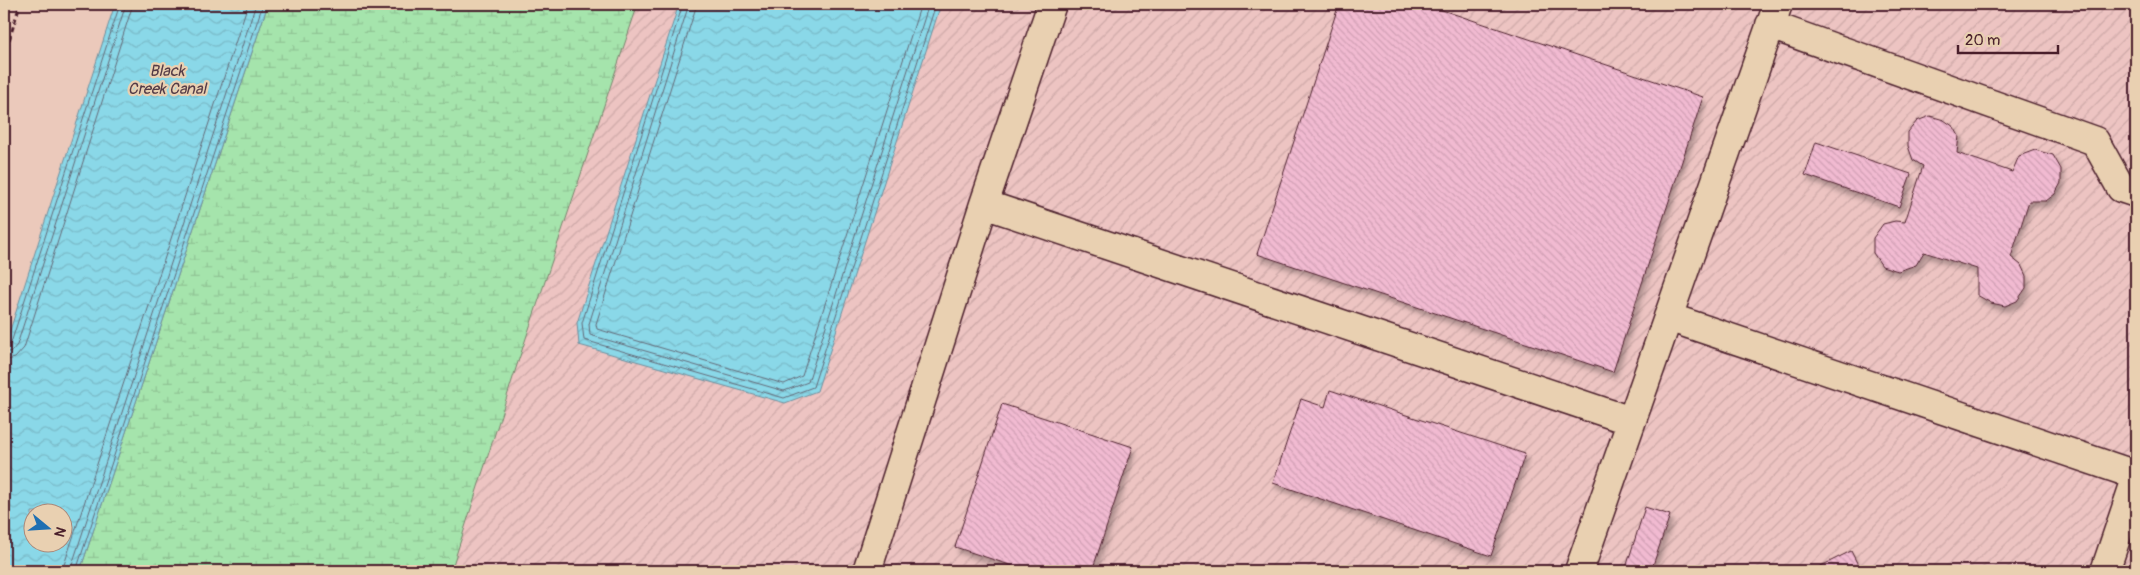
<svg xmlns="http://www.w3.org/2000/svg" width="2140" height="575" font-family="Pangolin,sans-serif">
	<defs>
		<pattern id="industrial-furrows" width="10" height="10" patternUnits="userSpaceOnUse" patternTransform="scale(1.25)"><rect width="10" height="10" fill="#edc4c2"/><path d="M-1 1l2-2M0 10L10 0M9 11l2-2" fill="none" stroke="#cda8a7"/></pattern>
		<pattern id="wetland-marsh" width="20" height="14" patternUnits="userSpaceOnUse" patternTransform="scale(1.25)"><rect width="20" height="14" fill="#a5e4ac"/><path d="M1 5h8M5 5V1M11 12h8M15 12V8" fill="none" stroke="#90c394"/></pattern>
		<pattern id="water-waves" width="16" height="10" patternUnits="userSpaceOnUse" patternTransform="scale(1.25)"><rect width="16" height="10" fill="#8ad8e8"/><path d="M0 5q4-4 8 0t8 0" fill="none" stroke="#79b9c7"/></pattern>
		<pattern id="building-back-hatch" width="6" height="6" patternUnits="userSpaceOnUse" patternTransform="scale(1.25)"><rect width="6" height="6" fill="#f1bad1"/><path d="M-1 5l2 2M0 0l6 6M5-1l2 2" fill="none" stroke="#d09fb4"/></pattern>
		<filter id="shadow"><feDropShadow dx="3" dy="5.5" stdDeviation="2.5" flood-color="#0004"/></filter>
	</defs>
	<rect width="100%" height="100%" fill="#ebc9bb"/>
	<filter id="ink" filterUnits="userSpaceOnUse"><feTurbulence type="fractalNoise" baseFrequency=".02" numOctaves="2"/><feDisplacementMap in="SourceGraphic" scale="10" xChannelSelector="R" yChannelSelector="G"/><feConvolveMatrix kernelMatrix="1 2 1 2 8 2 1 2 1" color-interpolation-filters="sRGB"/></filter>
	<g filter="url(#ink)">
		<path fill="url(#industrial-furrows)" d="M600,4H2136V571H416Z"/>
		<path fill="url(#wetland-marsh)" stroke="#78826c" d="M268,4H638L517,365L451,571H80Z"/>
		<path fill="url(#water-waves)" stroke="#708e9c" fill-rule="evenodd" d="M115,4H268L80,571H4V349ZM32,512H62V542H32Z
			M679,4H941L817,391L785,403L579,345L577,323Z"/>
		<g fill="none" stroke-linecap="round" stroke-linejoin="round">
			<path stroke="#646977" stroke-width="1" d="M683,4L582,323L584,340L784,398L813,387L936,4
				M689,4L589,324L590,335L784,391L808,382L929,4
				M697,4L596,324L597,329L784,384L802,376L921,4
				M4,347L8,346L11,343L120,4
				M4,353L12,351L17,345L126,4
				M4,361L15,358L24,348L133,4
				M62,571L248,4
				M70,571L256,4
				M76,571L263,4"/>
		</g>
		<path fill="url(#building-back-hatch)" stroke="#4a1f2b" filter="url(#shadow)" d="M1339,4H1424L1703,97L1613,372L1257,254Z
			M1930,116L1944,120L1954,127L1959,136L1957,153L2012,172L2019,156L2035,150L2053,155L2061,169V183L2055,194L2046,201H2029L2011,257L2021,265L2026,276V288L2017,301L2005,306L1991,303L1977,295V269L1924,252L1916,265L1898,271L1882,266L1873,253V238L1883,224L1895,221L1905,222L1923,166L1913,160L1908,146V132L1917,121Z
			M1816,142L1911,174L1899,207L1805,175Z
			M1330,390L1525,454L1491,556L1273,483L1301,399L1325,407Z
			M1002,404L1133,447L1092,571H1028L955,547Z
			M1645,507L1670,515L1651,571H1625Z
			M1851,551L1861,571H1811Z"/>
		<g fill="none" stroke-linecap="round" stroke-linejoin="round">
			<g stroke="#4a1f2b" stroke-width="31">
				<path id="minor" d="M1770,25L2095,141L2121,188L2136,193
					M984,204L1631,421
					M1668,317L2136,475
					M867,571L984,204L1052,4
					M1579,571L1778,4
					M2105,571L2136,479"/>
			</g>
			<path stroke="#4a1f2b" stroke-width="3" stroke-dasharray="5 4" stroke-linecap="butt" d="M4,57L20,4"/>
			<use href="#minor" stroke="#e9d0b1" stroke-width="28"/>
		</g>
	</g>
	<g text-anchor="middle" stroke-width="4.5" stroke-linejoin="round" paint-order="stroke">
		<g font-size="16" font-style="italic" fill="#543b47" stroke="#e9d0b1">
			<text x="167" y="76">Black<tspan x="167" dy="18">Creek Canal</tspan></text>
		</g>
	</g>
	<rect width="2140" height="575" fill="none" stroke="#e9d0b1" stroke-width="20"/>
	<rect x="10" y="10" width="2120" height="555" fill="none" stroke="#4a1f2b" stroke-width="2" filter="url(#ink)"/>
	<g transform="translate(48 528) rotate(108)"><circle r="24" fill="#e9d0b1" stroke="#a9897b"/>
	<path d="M0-4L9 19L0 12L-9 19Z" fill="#1f6fb2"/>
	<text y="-8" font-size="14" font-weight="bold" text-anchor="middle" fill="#4a1f2b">N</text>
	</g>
	<path d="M1958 45v8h100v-8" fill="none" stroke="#4a1f2b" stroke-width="2.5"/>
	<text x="1965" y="45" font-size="15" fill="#4a1f2b" stroke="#e9d0b1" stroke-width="4" paint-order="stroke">20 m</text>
</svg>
